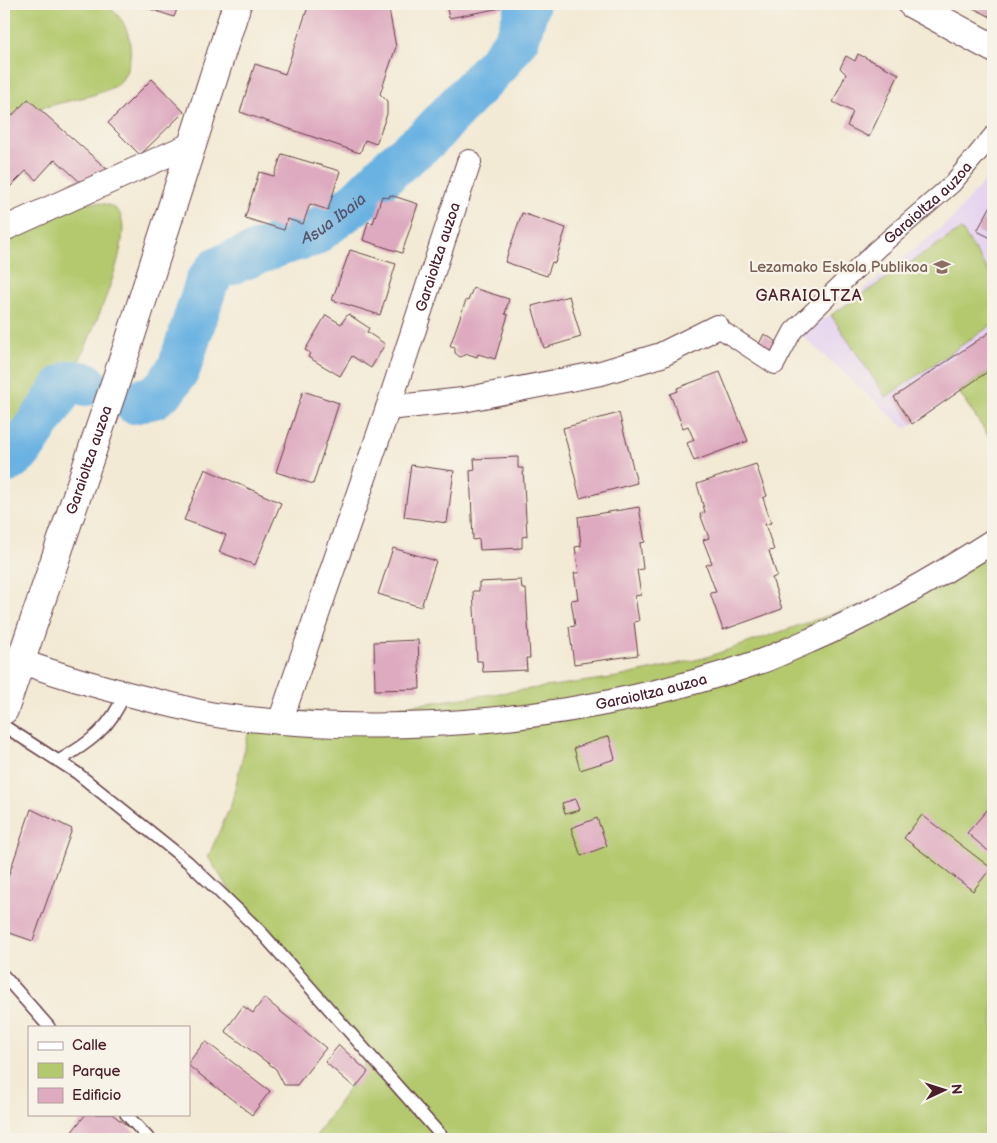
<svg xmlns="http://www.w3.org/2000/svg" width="997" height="1143" font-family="'Balsamiq Sans',sans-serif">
	<rect width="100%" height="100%" fill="#f7f3e8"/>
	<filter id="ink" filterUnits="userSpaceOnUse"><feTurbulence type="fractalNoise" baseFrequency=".02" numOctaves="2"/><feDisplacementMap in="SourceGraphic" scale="10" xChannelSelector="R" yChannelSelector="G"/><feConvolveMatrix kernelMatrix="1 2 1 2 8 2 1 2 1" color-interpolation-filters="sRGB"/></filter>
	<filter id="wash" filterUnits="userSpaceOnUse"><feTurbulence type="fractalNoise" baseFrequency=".0096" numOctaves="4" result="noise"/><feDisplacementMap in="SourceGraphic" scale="20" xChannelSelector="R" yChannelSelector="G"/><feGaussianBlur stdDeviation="1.12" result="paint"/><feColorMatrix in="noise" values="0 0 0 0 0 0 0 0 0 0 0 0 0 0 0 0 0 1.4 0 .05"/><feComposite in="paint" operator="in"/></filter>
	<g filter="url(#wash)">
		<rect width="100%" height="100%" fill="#f3ead5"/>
		<path fill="#e5d3f1" d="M993,179V368L906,429L799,333L831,315L951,220L985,180Z"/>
		<path fill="#b4c96e" stroke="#7f744c" d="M4,4C27,4 50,4 73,4C81,4 92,2 100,4C130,13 138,54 123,78C117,88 103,91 93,95L4,117Z
			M72,203C86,203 106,200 117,210C141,233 84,348 72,377L57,386L14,450L4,449V212Z
			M961,229L993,278V324L886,397L831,315Z
			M993,368V443L959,392Z
			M993,551V1139H314L366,1063L331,1011L252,924L208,857L231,805L254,710L338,713L368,711L618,677L704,658L923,583Z"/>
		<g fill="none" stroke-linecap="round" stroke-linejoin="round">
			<g stroke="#6bb2e2" stroke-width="44">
				<path id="s1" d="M134,402L154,397L166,387L179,368L207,282L218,268L283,243L312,235L358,201L393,166L429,137L501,60L518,37L528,4"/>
				<path d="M8,461L21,450L63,387L73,382L86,384"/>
			</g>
		</g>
		<g id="blocks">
			<path fill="#deaac0" d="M136,4H179L174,17Z
				M309,4H388L396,47L380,94L387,101V114L376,144L365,140L360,153L240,112L255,64L285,74Z
				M446,4H500L501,8L449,18Z
				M965,4H993V18Z
				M858,54L899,74L869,137L847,126L853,112L833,102L846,74L840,68L846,56L855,61Z
				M152,79L184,112L140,155L108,123Z
				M28,99L108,170L80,182L55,159L36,180L26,171L4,193V124Z
				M282,154L340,171L328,210L310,204L303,224L287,219L284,230L245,218L259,172L274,176Z
				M390,195L418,204L402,253L363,240L368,222L373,223L382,196L389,198Z
				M993,202V239L977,231Z
				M522,213L566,228L555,263L552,262L547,276L505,262Z
				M350,250L396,264L380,315L332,300Z
				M473,288L509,299L505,314L508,315L495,359L478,354L477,357L468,354L460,357L455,353V347L450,346L466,300L468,301Z
				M569,296L581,337L544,348L532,306Z
				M348,314L369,328L367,332L385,344L371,368L352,356L340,376L308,357L310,353L305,350L326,315L341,324Z
				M993,330V368L912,424L894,397Z
				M764,334L782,345L776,355L759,344Z
				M720,372L748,441L694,461L687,443L694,440L688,426L683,428L670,394L678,391L677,388Z
				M303,391L339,403L313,484L276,472Z
				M619,413L637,483L580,498L563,428Z
				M518,457V468H523L527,536L522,537V548L480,550L479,539L473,540L470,471L475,470L474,459Z
				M756,464L767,496L763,498L771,523L765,524L774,550L769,551L777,576L772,578L782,609L723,630L710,593L716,592L706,565L712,563L703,540L709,538L700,514L705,512L697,484Z
				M411,465L454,471L447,523L404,517Z
				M205,469L281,503L255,565L219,552L226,535L184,520Z
				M639,507L645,542L640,543L643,569L637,570L641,595L635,596L639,621L634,622L638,655L574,664L569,627L575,626L571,600L578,599L574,573H579L575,547L581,546L578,517Z
				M393,548L436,561L421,607L378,594Z
				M521,580L522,589H526L530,658H526L527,670L483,672L482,661H477L473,591H479V582Z
				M418,640L420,689L375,690L374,642Z
				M609,736L615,759L580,770L574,748Z
				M576,799L580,810L565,814L562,803Z
				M31,809L72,829L33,941L4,931V889Z
				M987,810L993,815V855L967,833Z
				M922,815L991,868L973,891L904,838Z
				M597,818L607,846L581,856L571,828Z
				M264,998L326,1048L297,1085H284L276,1069L225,1031L243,1006L253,1013Z
				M205,1041L270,1091L252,1115L189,1066V1062Z
				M339,1045L368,1072L355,1088L325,1062Z
				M86,1114H112L144,1139H66Z"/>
		</g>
	</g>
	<g filter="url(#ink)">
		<use href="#blocks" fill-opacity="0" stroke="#633d44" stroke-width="1"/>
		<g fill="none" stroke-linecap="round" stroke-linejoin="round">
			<g stroke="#633d44" stroke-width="14">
				<path id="service" d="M4,726L77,773L188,862L261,932L444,1139
					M58,761C88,744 112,727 124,694
					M4,976L49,1027
					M126,1114L149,1139"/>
			</g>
			<g stroke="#633d44" stroke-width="20">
				<g id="pedestrian">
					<path id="s2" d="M717,327L775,365L793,331L877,249L952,184L993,135"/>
				</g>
			</g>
			<g stroke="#633d44" stroke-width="26">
				<g id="minor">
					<path d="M4,229L192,144"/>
					<path d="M388,408L463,400L601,373L661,355L717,327"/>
					<path id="s3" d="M20,661C69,679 118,692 168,704C186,708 204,714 223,716C403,739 590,720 762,661C778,655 794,647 809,641C874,613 934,579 993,541"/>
					<path id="s4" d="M280,722L388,408L469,162"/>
				</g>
			</g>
			<g stroke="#633d44" stroke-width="30">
				<g id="tertiary">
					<path d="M912,4L993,48"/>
					<path id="s5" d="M4,710L128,345L237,4"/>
				</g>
			</g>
			<use href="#service" stroke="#fff" stroke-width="11"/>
			<use href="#pedestrian" stroke="#fff" stroke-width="18"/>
			<use href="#minor" stroke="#fff" stroke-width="24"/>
			<use href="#tertiary" stroke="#fff" stroke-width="28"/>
		</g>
	</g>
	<defs>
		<g id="school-bare" transform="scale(1.35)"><path d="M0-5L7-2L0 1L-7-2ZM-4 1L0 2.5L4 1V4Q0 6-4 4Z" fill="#8d6e63" stroke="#f7f3e8" stroke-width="2.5" paint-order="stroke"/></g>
	</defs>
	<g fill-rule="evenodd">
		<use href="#school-bare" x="942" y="267"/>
	</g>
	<g text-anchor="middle" stroke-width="5" stroke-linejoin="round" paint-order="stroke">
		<g font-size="15" fill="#4a1f2b" stroke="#f7f3e8">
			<text dy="5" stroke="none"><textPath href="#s2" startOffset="294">Garaioltza auzoa</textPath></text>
			<text dy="5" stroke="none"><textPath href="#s4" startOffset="491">Garaioltza auzoa</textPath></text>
			<text dy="5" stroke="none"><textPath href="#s5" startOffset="264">Garaioltza auzoa</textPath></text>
			<text dy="5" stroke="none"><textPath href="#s3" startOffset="642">Garaioltza auzoa</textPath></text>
		</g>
		<g font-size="15" fill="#785e54" stroke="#f7f3e8" text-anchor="end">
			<text x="928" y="272">Lezamako Eskola Publikoa</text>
		</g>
		<g font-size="16" font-style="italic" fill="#56526b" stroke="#f7f3e8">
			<text dy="6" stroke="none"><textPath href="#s1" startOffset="294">Asua Ibaia</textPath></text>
		</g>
		<g font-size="16" letter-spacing="1" fill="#4a1f2b" stroke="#f7f3e8">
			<text x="809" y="301">GARAIOLTZA</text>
		</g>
	</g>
	<rect width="997" height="1143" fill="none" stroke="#f7f3e8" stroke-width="20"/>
	<rect x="28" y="1026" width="162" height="90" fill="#f7f3e8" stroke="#b29e9c"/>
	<rect x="38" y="1042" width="25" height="8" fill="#ffffff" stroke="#b29e9c"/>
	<text x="72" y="1050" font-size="15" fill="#4a1f2b">Calle</text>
	<rect x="38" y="1063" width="25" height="15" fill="#b4c96e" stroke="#b29e9c"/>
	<text x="72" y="1076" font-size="15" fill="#4a1f2b">Parque</text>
	<rect x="38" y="1088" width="25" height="15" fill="#deaac0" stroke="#b29e9c"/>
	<text x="72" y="1100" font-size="15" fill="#4a1f2b">Edificio</text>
	<g transform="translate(944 1090) rotate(86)" stroke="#f7f3e8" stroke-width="4" paint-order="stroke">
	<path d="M0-4L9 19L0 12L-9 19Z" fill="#4a1f2b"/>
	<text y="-8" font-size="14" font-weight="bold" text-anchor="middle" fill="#4a1f2b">N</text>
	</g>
</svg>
